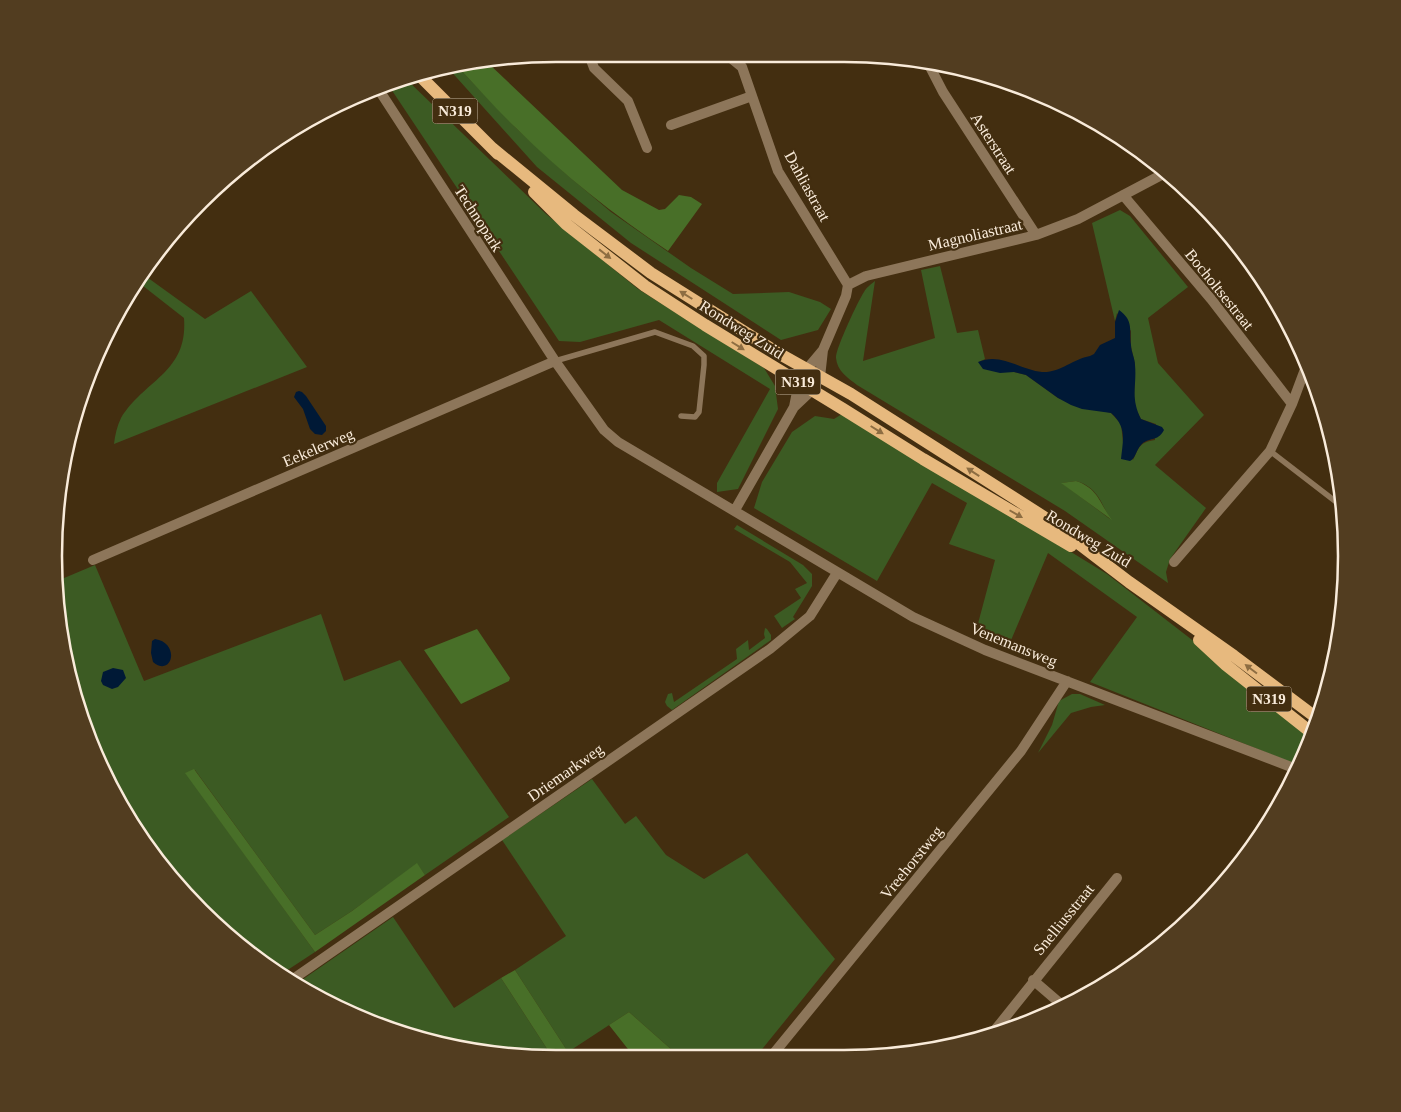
<svg xmlns="http://www.w3.org/2000/svg" width="1401" height="1112" font-family="Georgia,serif">
	<rect width="100%" height="100%" fill="#432e10"/>
	<path fill="#3c5b23" fill-rule="evenodd" d="M458,67L516,128L566,174L611,212L691,268L733,294L789,292L820,302L831,309L818,330L781,340L631,243L537,167L448,68Z
		M406,79L546,214L638,289L764,368L775,386L778,409L738,489L717,492V483L770,389L659,320L580,342L559,341L389,86Z
		M1120,210L1130,216L1188,287L1148,318L1158,363L1204,415L1155,465L1206,508L1170,559L1166,572L1168,583L1065,511L857,385C848,378 837,371 836,358C835,350 858,301 864,292C866,288 871,284 875,281L863,361L935,338L921,270L940,266L957,333L978,330L985,359L979,362L1002,372H1014L1026,375L1058,398L1111,413L1121,424L1123,442L1133,460C1139,447 1140,442 1155,440L1156,424L1141,419L1136,409L1134,397L1135,365L1131,346V331L1117,313L1115,321L1092,223ZM1076,481C1097,487 1101,502 1110,519L1062,483Z
		M144,275L205,319L251,291L307,367L114,444C115,435 117,426 121,418C145,379 188,373 184,318L138,282Z
		M842,414L888,440L1107,574L1218,660L1310,738L1300,766L1090,682L1137,617L1048,553L1009,645L976,631L995,560L949,544L967,503L932,483L877,581L754,508L762,482L792,432L815,416L834,419Z
		M737,525L803,565L812,574V586L793,617L795,619L782,628L774,616L801,598L795,589L807,583L790,562L734,529Z
		M95,565L144,681L321,614L344,681L400,660L509,817L425,875L417,864L352,911L315,935L195,770L186,773L315,952L283,973L250,955L178,887L121,807L71,686L57,581Z
		M765,628L767,629L771,635V640L672,710L667,706L665,702L668,694L672,693L674,702L737,659L736,649L748,640L749,650L765,638L764,634Z
		M1072,694H1080L1105,705L1091,707L1071,713L1038,753L1052,725L1059,701Z
		M592,779L625,824L636,816L666,855L704,879L747,853L835,959L755,1058H681L629,1012L568,1052L515,970L566,936L502,840Z
		M393,917L454,1008L501,978L553,1058L458,1049L364,1020L299,983V982Z"/>
	<path fill="#486f28" d="M488,63L622,190L659,210L665,209L679,195L691,197L702,204L668,251C614,215 562,174 516,128C496,109 477,87 458,67Z
		M1076,481C1098,488 1100,504 1112,520L1061,483Z
		M477,629L510,678L509,681L461,704L424,650Z
		M194,769L315,935L352,911L417,863L425,875L315,952L185,773Z
		M515,970L568,1052L558,1058H553L501,978Z
		M629,1012L681,1058H635L609,1025Z"/>
	<path fill="#001936" d="M1119,310C1134,321 1129,329 1131,345C1131,352 1135,358 1135,365C1137,386 1130,397 1141,419L1162,427L1164,430C1157,443 1149,436 1141,445C1136,450 1136,458 1130,461L1121,459C1123,440 1127,427 1111,413L1082,409L1071,405L1058,398L1026,375L1014,372L1000,373L983,369L978,362C1001,352 1020,370 1042,372C1060,373 1073,359 1090,356L1094,354L1100,345L1115,338V322Z
		M299,391L302,392L306,396L326,426V431L322,435L315,434L310,429L303,409L294,397L296,392Z
		M155,639C181,643 172,678 153,662L151,653L152,641Z
		M113,668L123,670L126,678L118,687L112,689L103,685L101,681L103,672Z"/>
	<g fill="none" stroke-linecap="round" stroke-linejoin="round">
		<path stroke="#8d765a" stroke-width="5.5" d="M555,361L655,332L693,346L704,356V365L699,412L695,417L681,416
			M1270,451L1344,508"/>
		<path stroke="#8d765a" stroke-width="10" d="M585,54L591,60L607,54
			M726,54L742,67L778,171L848,285
			M591,60L594,68L628,101L647,148
			M929,65L943,92L1036,235
			M379,90L555,361L604,430L618,442L913,617L985,650L1299,770
			M671,125L752,96
			M1123,195L1211,299L1292,404
			M794,407L812,390L820,377L823,350L846,296L848,285L866,276L1036,235L1078,219L1167,172
			M735,510L794,407L799,382L807,369L823,350
			M93,560L555,361
			M1174,562L1270,451L1292,404L1307,364
			M293,979L770,649L810,616L837,573
			M1033,980L1062,1005
			M991,1035L1117,878
			M770,1058L1021,751L1067,681"/>
		<path stroke="#e7b97e" stroke-width="12" d="M418,74L498,154
			M492,148L574,215L651,273L778,353L851,394L1044,517L1129,582L1234,656L1318,719
			M534,192L566,224L645,286L705,325L843,409L923,459L1071,546
			M1199,640L1226,665L1312,733"/>
	</g>
	<defs><path id="oneway-solid" d="M-6-.8H1V-3.2L6.5 0L1 3.2V.8H-6Z" transform="scale(1.25)"/></defs>
	<g fill="#8d6d42">
		<use href="#oneway-solid" transform="translate(605 254) rotate(38)"/>
		<use href="#oneway-solid" transform="translate(686 295) rotate(-148)"/>
		<use href="#oneway-solid" transform="translate(738 346) rotate(32)"/>
		<use href="#oneway-solid" transform="translate(877 430) rotate(32)"/>
		<use href="#oneway-solid" transform="translate(973 472) rotate(-147)"/>
		<use href="#oneway-solid" transform="translate(1016 514) rotate(30)"/>
		<use href="#oneway-solid" transform="translate(1251 669) rotate(-143)"/>
	</g>
	<g text-anchor="middle" stroke-width="4.5" stroke-linejoin="round" paint-order="stroke">
		<g fill="#432e10" stroke="#c2b29d" stroke-width="1">
			<rect x="432.5" y="98.5" width="45" height="25" rx="4"/>
			<rect x="775.5" y="369.5" width="45" height="25" rx="4"/>
			<rect x="1246.5" y="686.5" width="45" height="25" rx="4"/>
		</g>
		<g font-size="15" font-weight="bold" fill="#f9ebda">
			<text x="455" y="116">N319</text>
			<text x="798" y="387">N319</text>
			<text x="1269" y="704">N319</text>
		</g>
		<g font-size="16" fill="#f9ebda" stroke="#432e10">
			<text transform="translate(994 143) rotate(57)" y="6">Asterstraat</text>
			<text transform="translate(808 186) rotate(61)" y="6">Dahliastraat</text>
			<text transform="translate(479 218) rotate(57)" y="6">Technopark</text>
			<text transform="translate(975 234) rotate(-13)" y="6">Magnoliastraat</text>
			<text transform="translate(1220 289) rotate(51)" y="6">Bocholtsestraat</text>
			<text transform="translate(742 329) rotate(32)" y="6">Rondweg Zuid</text>
			<text transform="translate(318 447) rotate(-23)" y="6">Eekelerweg</text>
			<text transform="translate(1089 538) rotate(31)" y="6">Rondweg Zuid</text>
			<text transform="translate(1014 644) rotate(22)" y="6">Venemansweg</text>
			<text transform="translate(565 772) rotate(-35)" y="6">Driemarkweg</text>
			<text transform="translate(911 862) rotate(-51)" y="6">Vreehorstweg</text>
			<text transform="translate(1063 919) rotate(-51)" y="6">Snelliusstraat</text>
		</g>
	</g>
	<path d="M0 0H1401V1112H0ZM556 62H844A494 494 0 0 1 1338 556V556A494 494 0 0 1 844 1050H556A494 494 0 0 1 62 556V556A494 494 0 0 1 556 62Z" fill="#523d20" fill-rule="evenodd"/>
	<path fill="none" stroke="#f9ebda" stroke-width="2.5" d="M556 62H844A494 494 0 0 1 1338 556V556A494 494 0 0 1 844 1050H556A494 494 0 0 1 62 556V556A494 494 0 0 1 556 62Z"/>
</svg>
